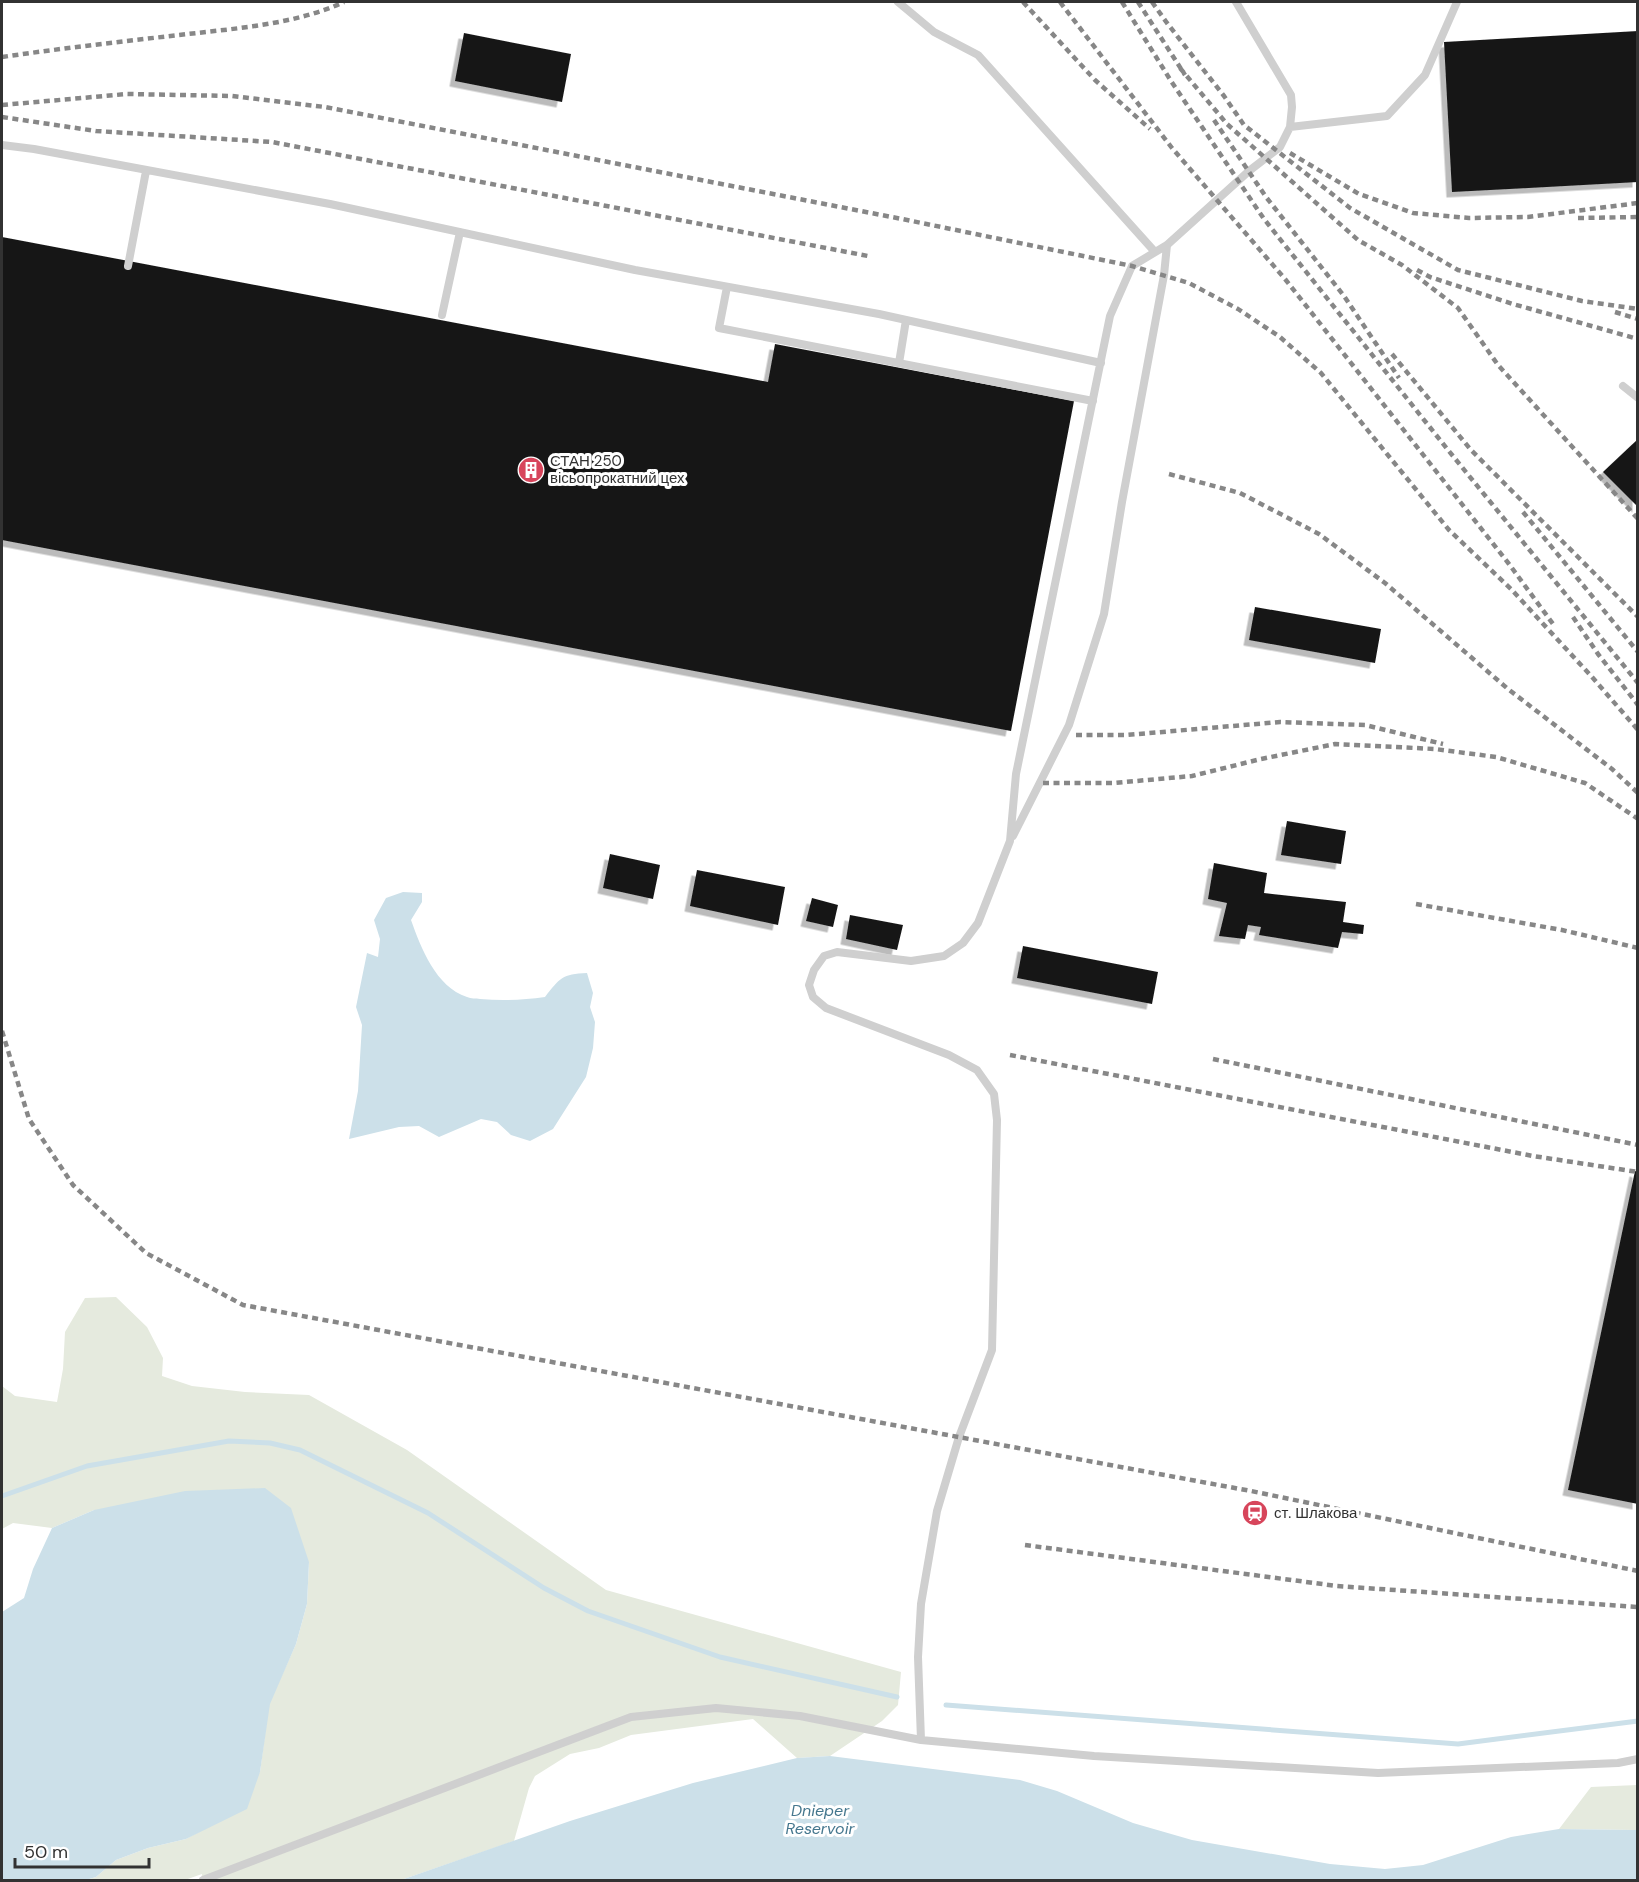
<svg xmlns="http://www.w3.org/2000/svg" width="1639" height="1882" font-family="'DM Sans',sans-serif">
	<defs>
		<filter id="shadow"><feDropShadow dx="-5.5" dy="5.5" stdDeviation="0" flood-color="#0004"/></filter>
	</defs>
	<rect width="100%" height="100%" fill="#fff"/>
	<path fill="#e5eade" d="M116,1297L147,1327L163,1358L162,1376L192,1386L245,1392L309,1395L407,1450L606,1590L901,1672L898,1705L882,1721L830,1756L797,1758L753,1719L631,1735L599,1748L570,1754L535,1776L529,1788L514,1841L401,1880H201L202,1874L185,1880H86L96,1877L116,1860L148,1848L186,1839L215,1823L260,1772L269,1704L296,1644L307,1604L309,1562L94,1510L52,1528L13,1523L2,1529V1386L15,1396L57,1402L63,1369L65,1332L85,1298Z
		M1637,1785V1830L1559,1829L1591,1787Z"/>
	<path fill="#cce0e9" d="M403,892L422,893V902L411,920C421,948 436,987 467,997C471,999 476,998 480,999C503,1001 523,1000 545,997C560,978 562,974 587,973L593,993L590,1007L595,1022L593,1048L586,1077L553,1129L530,1141L511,1135L497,1122L481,1119L439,1137L419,1126L399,1127L349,1139L358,1091L362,1025L356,1007L367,953L378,957L380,939L374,920L386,898Z
		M265,1488L291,1508L309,1562L307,1604L296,1644L270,1704L260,1772L247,1809L186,1839L148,1848L116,1860L96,1877L86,1880H2V1612L24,1598L33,1569L52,1528L94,1510L185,1491Z
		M830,1756L1020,1780L1057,1791L1133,1823L1192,1840L1330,1864L1385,1869L1423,1865L1511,1837L1559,1829L1637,1830V1880H401L570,1821L693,1783L797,1758Z"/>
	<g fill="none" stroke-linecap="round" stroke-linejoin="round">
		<path stroke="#cce0e9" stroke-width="5" d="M2,1496L87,1466L229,1441L270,1443L300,1450L428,1513L544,1588L588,1611L720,1657L897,1697
			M946,1705L1458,1744L1638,1721"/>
	</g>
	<path fill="#191919" filter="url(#shadow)" d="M1638,31V182L1452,192L1444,42Z
		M464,33L571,54L562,102L455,81Z
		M2,237L768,382L775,344L1074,401L1011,731L2,540Z
		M1638,439V507L1603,472Z
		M1255,607L1381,629L1375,663L1249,640Z
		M1287,821L1346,831L1341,864L1281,855Z
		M610,854L660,865L653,899L603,888Z
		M1214,863L1267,873L1264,893L1346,902L1343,922L1364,925L1363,934L1342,932L1338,948L1259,935L1261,927L1248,925L1245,939L1219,936L1227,903L1208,899Z
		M697,870L785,887L778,925L690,906Z
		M812,898L838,905L833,927L806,921Z
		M850,915L903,925L897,950L846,939Z
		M1023,946L1158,972L1152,1004L1017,978Z
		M1635,1171L1638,1172V1504L1568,1490Z"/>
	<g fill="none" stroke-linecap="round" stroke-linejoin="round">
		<path stroke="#cfcfcf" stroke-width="8" d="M898,2L934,32L978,55L1155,252
			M1290,127L1387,116L1425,75L1457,2
			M2,145L34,149L330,204L635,270L879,314L1101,363
			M128,266L146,171
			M727,287L719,328L1093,401
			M442,315L460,232
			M899,363L906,320
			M1623,386L1638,398
			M1013,836L1069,725L1104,614L1122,502L1164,275L1167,245
			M921,1740L918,1657L921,1604L937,1511L959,1437L992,1350L997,1120L994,1094L977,1070L949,1055L826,1008L813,997L809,985L814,970L824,956L837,952L911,961L944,956L963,943L978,923L1010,841L1016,774L1110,316L1132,266L1167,245L1249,171L1280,147L1290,127L1292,107L1291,95L1236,2
			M203,1880L631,1717L716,1708L800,1716L921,1740L1094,1756L1378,1773L1618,1763L1638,1759"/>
		<path stroke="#878787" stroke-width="4.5" stroke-dasharray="6 4.5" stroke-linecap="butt" d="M1023,2L1095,80L1150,129
			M1060,2L1172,148L1285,279L1509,564L1553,624
			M1122,2L1171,81L1264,219L1448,450L1638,683
			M1138,2L1185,75
			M1152,2L1167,23L1224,96L1244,125L1350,208L1458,270L1582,301L1638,309
			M2,57C64,48 126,41 188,34C240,28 296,24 344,2
			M1180,68L1227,124L1358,240L1402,265L1458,308L1498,365L1638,519
			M2,105L127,94L232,96L325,107L902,219L1132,266L1189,283L1238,309L1280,337L1321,373L1449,530L1511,589L1592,677L1638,730
			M2,117L96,131L272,142L868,256
			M1214,120L1266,197L1344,296L1399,378
			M1290,153L1359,194L1413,213L1469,218L1528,217L1638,203
			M1578,218L1638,217
			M1417,270L1430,277L1513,304L1638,339
			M1615,312L1638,319
			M1392,354L1471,450L1638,617
			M1169,474L1240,493L1319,534L1385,583L1508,689L1612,769L1638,793
			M1523,512L1638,652
			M1573,617L1598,654L1638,705
			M1076,735H1126L1280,722L1365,725L1443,744
			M1043,783H1114L1192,776L1261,759L1335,744L1435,749L1496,757L1585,783L1638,819
			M1416,904L1562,930L1638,948
			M2,1031L29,1119L73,1185L146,1253L243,1305L1251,1491L1638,1571
			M1010,1055L1533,1156L1638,1172
			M1213,1059L1638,1145
			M1025,1545L1337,1586L1638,1607"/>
	</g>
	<defs>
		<g id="building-disc" transform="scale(1.35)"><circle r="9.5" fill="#d7455b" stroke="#fff"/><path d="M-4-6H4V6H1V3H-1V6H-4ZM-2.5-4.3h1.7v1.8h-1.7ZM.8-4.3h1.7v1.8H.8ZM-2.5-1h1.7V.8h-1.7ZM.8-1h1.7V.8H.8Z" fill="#fff"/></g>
		<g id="station-disc" transform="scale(1.35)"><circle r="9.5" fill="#d7455b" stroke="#fff"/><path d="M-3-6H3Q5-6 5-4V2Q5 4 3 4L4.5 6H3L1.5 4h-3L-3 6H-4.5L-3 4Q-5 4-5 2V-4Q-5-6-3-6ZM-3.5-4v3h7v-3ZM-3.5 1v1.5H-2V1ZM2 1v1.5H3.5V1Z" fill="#fff"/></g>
	</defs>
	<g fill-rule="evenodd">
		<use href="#building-disc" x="531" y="470"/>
		<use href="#station-disc" x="1255" y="1513"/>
	</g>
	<g text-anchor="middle" stroke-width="6" stroke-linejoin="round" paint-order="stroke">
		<g font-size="15" fill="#323232" stroke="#fff" text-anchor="start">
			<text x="550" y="466">СТАН 250<tspan x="550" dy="17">вісьопрокатний цех</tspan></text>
			<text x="1274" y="1518">ст. Шлакова</text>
		</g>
		<g font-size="16" font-style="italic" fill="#45778e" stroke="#fff">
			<text x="820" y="1816">Dnieper<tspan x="820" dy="18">Reservoir</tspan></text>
		</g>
	</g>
	<rect width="1639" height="1882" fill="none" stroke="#323232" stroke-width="6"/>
	<path d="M15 1858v9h134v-9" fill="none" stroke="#323232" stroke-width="3"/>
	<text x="24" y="1858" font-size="18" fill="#323232" stroke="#ffffff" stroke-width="4.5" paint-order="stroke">50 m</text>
</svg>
